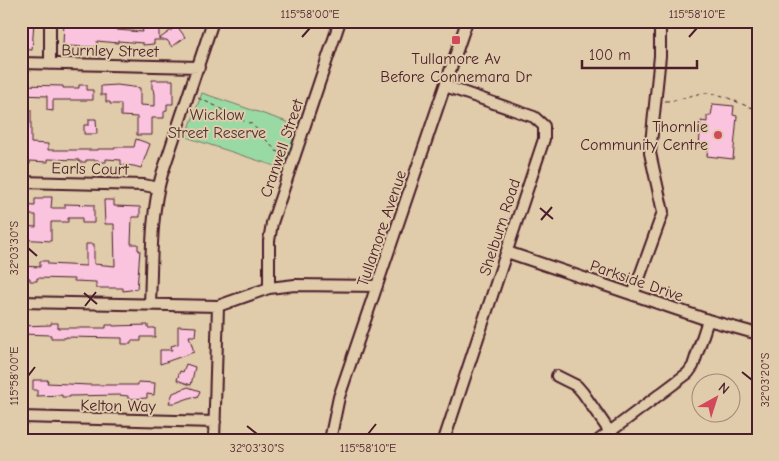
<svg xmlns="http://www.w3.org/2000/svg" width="779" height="461" font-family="'Comic Neue',sans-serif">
	<rect width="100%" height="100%" fill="#e0cbaa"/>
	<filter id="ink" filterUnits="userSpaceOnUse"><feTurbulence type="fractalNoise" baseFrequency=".02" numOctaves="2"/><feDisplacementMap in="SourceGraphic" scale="10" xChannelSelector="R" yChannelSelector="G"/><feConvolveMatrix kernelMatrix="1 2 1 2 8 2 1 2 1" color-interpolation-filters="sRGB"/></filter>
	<g filter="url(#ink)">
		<path fill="#99daa4" stroke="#727c68" d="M202,93L299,126L284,169L186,137Z"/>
		<path fill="#fac4de" stroke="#4a1f2b" d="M21,21H34L32,50L21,49Z
			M64,21L79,22V26L104,27L105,21H118L116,30L143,32L142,28L159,27V39L177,26L185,37L172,47L167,40H154V44L143,45V43L118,41V43L97,41V47L63,46Z
			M152,80H173V104H167V110L164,112V118H152V135H137V117L121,116V104H110V102H106V95H101V86L117,85L140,88V105L155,106V94L154,89H152Z
			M21,85L63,86V88H79V85H87V90H93V100H53V111L47,110V96L21,95Z
			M713,104L734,106L733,115L737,116L733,159L707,156L708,148L699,147L701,121L707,122V116H711Z
			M25,109L31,110V143L48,144V150H98V149H115V147H134L136,139L150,144L141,168L134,166L121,165V160L106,159V162H98V160H86V162H79V160L48,159V162L30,161V164H22L21,124H25Z
			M89,119H96L97,134H84V125H89Z
			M43,197H52L51,208H65V204L94,205V223H82V218H68V222H51V241L21,239V226L36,227V215H21V205L35,206V199H43Z
			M104,200H114V206L140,207V217H132L131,244H138V250H140L137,289L123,291V288H96V282L74,281V279L37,278V281H30V278L21,277V266L40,267V261H48V264L86,266V244H94V264L115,266L114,224H105Z
			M51,323H58V328H106V325H113V326L148,325V328H155V337H141V341H131V344H122V338L66,337V338H51V335L21,334V326L51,325Z
			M178,326L196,327L195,336H189L194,352L160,364V350H172L171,346L178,344Z
			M186,364L195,367L191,385L177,380L180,371L183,372Z
			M33,380H48L47,383L89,385H138V382L155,383L154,395L147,394V398L128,399V396L119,395L70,396V397H62V395L37,396V390H33Z
			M188,387L200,391L197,398L192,397L175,403H169L173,393Z"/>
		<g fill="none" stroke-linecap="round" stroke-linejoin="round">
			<g stroke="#4a1f2b" stroke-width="14">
				<path id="minor" d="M21,63L199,67
					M50,64V21
					M21,182L144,185L158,188
					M507,252L708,320L758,334
					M269,288V241L272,223L340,21
					M633,295L663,212L650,153L660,56V21
					M21,302L218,306L269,288L295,285L377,286
					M150,304C152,260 150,216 162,174L213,21
					M557,376L577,386L583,393L610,432
					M21,417L215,422
					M214,440L218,306
					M330,440L339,397L467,21
					M444,440L544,139V126L534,117L445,86
					M599,440L688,373L693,366L708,320"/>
			</g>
			<path stroke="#4a1f2b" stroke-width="1" stroke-dasharray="4 4" stroke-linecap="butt" d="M198,98L218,107L231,116L252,124L276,151L285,156
				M665,101C680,101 693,93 708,93C727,94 740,106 758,109"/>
			<use href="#minor" stroke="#e0cbaa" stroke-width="10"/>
		</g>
	</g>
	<path fill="none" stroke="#4a1f2b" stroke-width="2" d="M302,37L310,28M689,37L697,28M540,208L553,219M541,220L552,207M28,248L37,256M84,293L97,304M85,306L96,292M742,372L752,380M28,376L35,367M247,426L257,434M368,434L376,424"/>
	<g fill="#d1495b" stroke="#e0cbaa" stroke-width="2">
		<rect x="451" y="35" width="10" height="10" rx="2.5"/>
		<circle cx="718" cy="135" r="5"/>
	</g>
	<g text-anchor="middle" stroke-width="4" stroke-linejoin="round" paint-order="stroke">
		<g font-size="16" fill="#4a1f2b" stroke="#e0cbaa">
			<text transform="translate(110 50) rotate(1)" y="6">Burnley Street</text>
			<text transform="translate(281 148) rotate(-71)" y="6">Cranwell Street</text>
			<text transform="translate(90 168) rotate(1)" y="6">Earls Court</text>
			<text transform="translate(499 227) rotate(-72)" y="6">Shelburn Road</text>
			<text transform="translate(381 228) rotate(-71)" y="6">Tullamore Avenue</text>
			<text transform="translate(637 280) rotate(19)" y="6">Parkside Drive</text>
			<text transform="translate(118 405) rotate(1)" y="6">Kelton Way</text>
		</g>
		<g font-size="16" fill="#4a1f2b" stroke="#e0cbaa">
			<text x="456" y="64">Tullamore Av<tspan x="456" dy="18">Before Connemara Dr</tspan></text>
			<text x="708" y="132" text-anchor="end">Thornlie<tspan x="708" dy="18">Community Centre</tspan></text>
		</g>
		<g font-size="16" fill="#523237" stroke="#e0cbaa">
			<text x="217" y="120">Wicklow<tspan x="217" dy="18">Street Reserve</tspan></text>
		</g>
	</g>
	<rect width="779" height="461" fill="none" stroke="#e0cbaa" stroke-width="55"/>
	<g transform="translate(716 398) rotate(39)"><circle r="24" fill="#e0cbaa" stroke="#a48677"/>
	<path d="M0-4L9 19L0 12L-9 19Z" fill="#d1495b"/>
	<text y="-8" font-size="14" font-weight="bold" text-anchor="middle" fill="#4a1f2b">N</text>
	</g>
	<path d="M582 60v8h115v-8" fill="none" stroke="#4a1f2b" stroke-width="2.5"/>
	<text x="589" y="60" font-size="15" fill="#4a1f2b" stroke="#e0cbaa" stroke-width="4" paint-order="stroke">100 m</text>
	<rect x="28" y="28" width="724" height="406" fill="none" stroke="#4a1f2b" stroke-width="2"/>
	<g font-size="12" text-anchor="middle" fill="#4a1f2b">
		<text x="310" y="18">115°58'00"E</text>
		<text x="697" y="18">115°58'10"E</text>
		<text transform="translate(14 248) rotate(-90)" y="4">32°03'30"S</text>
		<text transform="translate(14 376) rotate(-90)" y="4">115°58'00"E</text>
		<text transform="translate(765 380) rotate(-90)" y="4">32°03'20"S</text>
		<text x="257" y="452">32°03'30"S</text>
		<text x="368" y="452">115°58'10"E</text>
	</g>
</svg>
